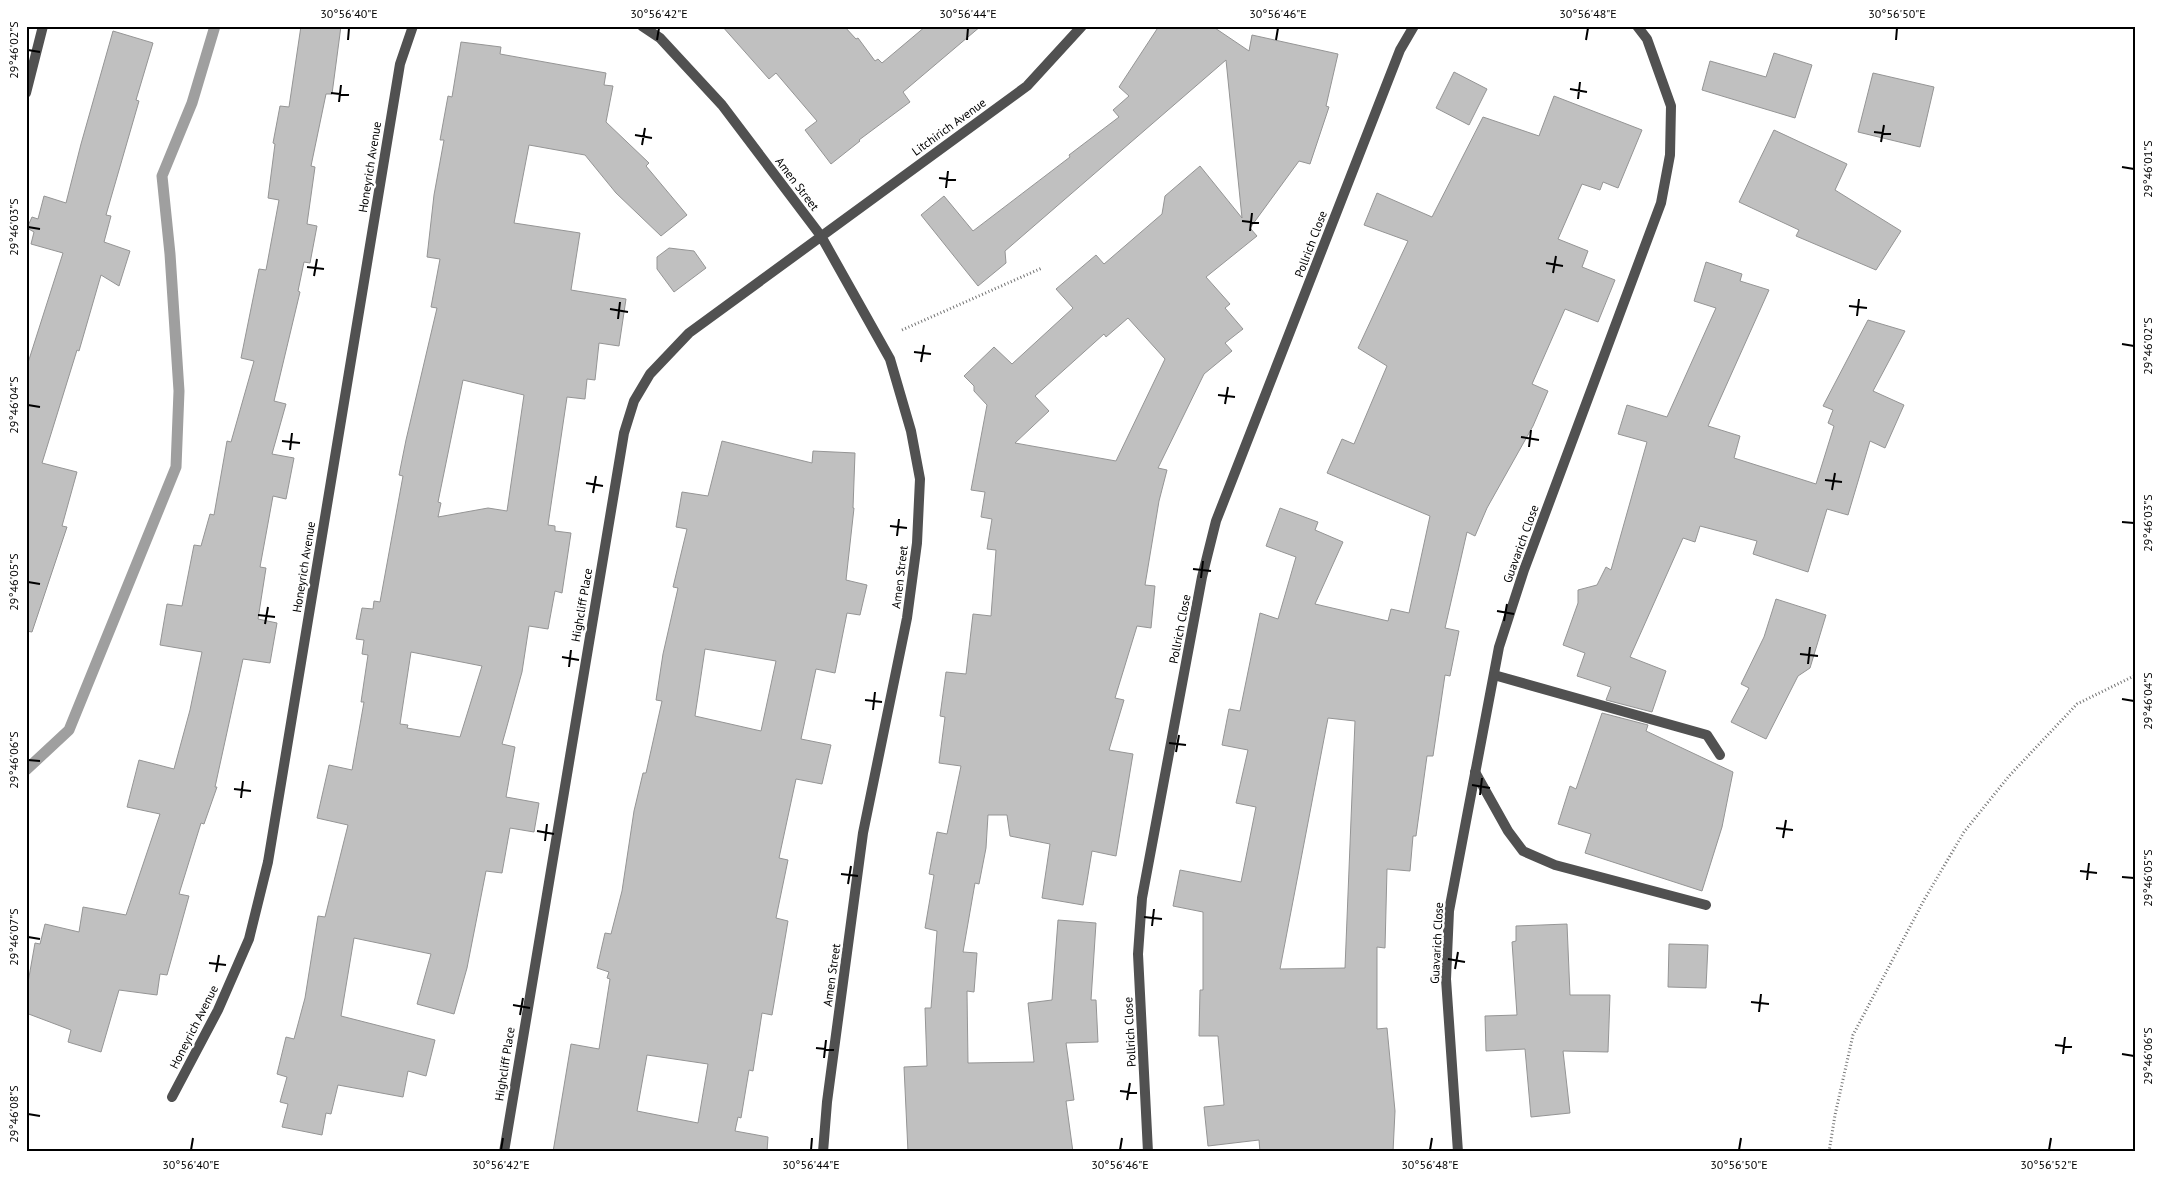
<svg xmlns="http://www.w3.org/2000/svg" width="2162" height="1178" font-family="'PT Sans',sans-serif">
	<rect width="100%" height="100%" fill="#fff"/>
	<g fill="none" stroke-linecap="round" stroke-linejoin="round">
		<path stroke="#9f9f9f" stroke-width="11" d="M26,770L69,730L176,467L179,391L170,254L162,176L192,103L215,26"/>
	</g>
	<path fill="#c0c0c0" stroke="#959595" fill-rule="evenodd" d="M301,26H341L332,94H326L311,166L315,167L307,224L317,226L310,263L304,262L298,291L300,292L274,401L286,404L272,454L294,458L286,499L273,496L260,567L266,568L258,619L277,623L270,663L243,659L215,787H217L204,824L201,823L179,894L189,896L167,975L160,974L157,995L119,990L101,1052L68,1042L71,1030L26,1013V994L35,943L40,944L45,924L79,932L83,907L126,915L160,814L127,807L139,760L174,769L190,710L202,652L160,645L167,604L182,606L194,545L201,546L210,514L214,515L227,441L231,442L254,361L241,358L259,269L266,270L279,200L268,198L275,144L273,143L280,106L289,107Z
		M722,26H844L856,39L858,38L875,61L878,59L882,63L926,26H981L903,92L910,102L859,140L860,141L831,164L805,130L817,121L776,73L769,79Z
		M1159,26H1212L1249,51L1252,35L1338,54L1326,106L1329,107L1310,164L1299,161L1250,228L1257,236L1206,277L1230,304L1225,308L1243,329L1225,343L1232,351L1204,374L1158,468L1167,470L1159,501L1145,585L1155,586L1151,628L1137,626L1115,698L1124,700L1109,750L1133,754L1116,856L1092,851L1083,905L1042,898L1050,844L1010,836L1007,815H988L986,848L979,884L975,883L963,952L977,953L974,992L967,991L968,1063L1034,1062L1028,1003L1052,1000L1058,920L1096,923L1091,1000H1096L1098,1042L1066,1043L1074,1100L1066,1101L1073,1152H908L904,1067L927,1066L925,1008H931L937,931L925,928L934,875L929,874L937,832L947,834L961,766L939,763L945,717L940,716L946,672L966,674L973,614L991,616L996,550L987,549L992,519L981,517L985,492L971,490L987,405L974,391V386L964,376L994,347L1012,364L1073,308L1056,289L1096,255L1104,264L1162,214L1165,196L1200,166L1242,218L1226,60L1005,251L1006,263L978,286L921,215L944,196L973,231L1070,157L1069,155L1119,117L1113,110L1129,96L1119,87ZM1128,318L1165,359L1116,461L1015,443L1049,411L1035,396L1104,334L1106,337Z
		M113,31L153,43L136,100L139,101L106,215L111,216L104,242L130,251L119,286L101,275L79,351L77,350L42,463L77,472L62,526L67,527L32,632L26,631V369L63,253L31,244L34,232L27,228L32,217L38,219L44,196L66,203L81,144Z
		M461,42L501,47L500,54L606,73L604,85L613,86L606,122L649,163L646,166L687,215L661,236L616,193L585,155L529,145L514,223L580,233L571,290L626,299L619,346L599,343L595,380L587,379L585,399L567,397L548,525L555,526V531L571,533L562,593L555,591L548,629L529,626L522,672L502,744L515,747L506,797L539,803L534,832L510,828L502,873L486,871L467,968L454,1014L417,1004L431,954L354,938L341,1016L435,1040L426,1076L408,1071L403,1097L338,1085L331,1114L326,1113L322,1135L282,1127L288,1104L280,1102L287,1077L277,1074L286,1037L294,1039L305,998L318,916L325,917L348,825L317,818L329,765L352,770L364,702H361L368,655L362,654L364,640L356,639L362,608L373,609L374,601L380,602L403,476L399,475L406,440L437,308L431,307L440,259L427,257L434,195L444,140H440L448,96L452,97ZM463,380L524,395L507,511L488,508L438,517L441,503L438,502ZM411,652L482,666L460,737L407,728L408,725L400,724Z
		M1774,53L1812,65L1795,118L1702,90L1710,61L1766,77Z
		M1454,72L1487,89L1469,125L1436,108Z
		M1873,73L1934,87L1920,147L1858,132Z
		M1554,96L1642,130L1618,188L1603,182L1600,190L1582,184L1558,239L1588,251L1582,267L1615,280L1598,322L1565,309L1532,384L1548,391L1533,426L1487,508L1475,536L1467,532L1445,628L1459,631L1450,676L1445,675L1433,756H1427L1416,836H1413L1410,871L1387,869L1385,948L1377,947V1029L1387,1028L1395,1111L1393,1152H1260L1259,1140L1208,1146L1204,1107L1224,1105L1218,1036H1199L1200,990H1203V912L1173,906L1180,870L1241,882L1256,807L1236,803L1248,750L1222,745L1229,709L1240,711L1260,613L1278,619L1296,557L1266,546L1280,508L1318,522L1315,530L1343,542L1315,604L1388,621L1391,609L1409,613L1430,516L1327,473L1342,439L1354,444L1387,366L1358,348L1408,241L1364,225L1377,193L1432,217L1483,117L1539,136ZM1328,718L1355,721L1345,968L1280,969Z
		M1774,130L1847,164L1835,190L1901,231L1876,270L1796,236L1799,230L1739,202Z
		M669,248L694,251L706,268L674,292L657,269V257Z
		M1706,262L1742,274L1740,281L1769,290L1708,426L1740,436L1734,458L1816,484L1834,426L1828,423L1833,410L1823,406L1868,320L1905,331L1873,391L1904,405L1885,448L1870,441L1848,515L1827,509L1808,572L1753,554L1757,541L1700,526L1695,542L1683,538L1630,657L1666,671L1652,712L1606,700L1611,687L1577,676L1585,653L1563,645L1578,603V590L1597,585L1606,567L1611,570L1647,442L1618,434L1627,405L1667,417L1716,308L1694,301Z
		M722,441L812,463L813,451L855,453L853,508H854L846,580L867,585L860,615L847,613L835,673L816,669L801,739L831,745L822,784L796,779L779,858L788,860L776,918L788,921L772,1015L762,1013L753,1071L749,1070L741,1118L738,1117L735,1131L768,1137L767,1152H553L571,1044L599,1049L610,979L607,978L609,972L597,968L605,933L611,934L622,891L634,811L643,773H646L662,701L656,700L663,654L678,588L673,587L687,529L676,527L682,492L708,496ZM705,649L776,661L761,731L695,716ZM647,1055L708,1064L698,1123L637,1111Z
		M1776,599L1826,615L1810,668L1798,676L1766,739L1731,722L1749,688L1741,684L1764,637Z
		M1602,713L1648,725L1646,731L1733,772L1722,827L1702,891L1585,853L1591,834L1558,824L1570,786L1576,789Z
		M1567,924L1570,995H1610L1608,1052L1563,1051L1570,1113L1531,1117L1525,1049L1486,1051L1485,1016L1517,1015L1512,942L1516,941V926Z
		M1669,944L1708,945L1706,988L1668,987Z"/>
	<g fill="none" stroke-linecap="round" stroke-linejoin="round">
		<path stroke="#737373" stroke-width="3" stroke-dasharray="1 2.5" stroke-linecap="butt" d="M902,330L1042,268
			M1829,1152L1835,1115L1853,1035L1924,900L1964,832L2009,776L2077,704L2136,675"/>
		<path stroke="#515151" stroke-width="10" d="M1494,675L1707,735L1720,755
			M1475,772L1508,831L1523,851L1555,865L1706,905"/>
		<path stroke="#515151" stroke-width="10" d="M642,26L660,38L722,105L821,236L890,359L911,431L920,479L917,543L907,618L863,833L827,1102L823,1152
			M26,93L43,26
			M172,1097L218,1010L249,939L268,862L400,64L413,26
			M504,1152L624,433L634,401L650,374L689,333L1027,86L1082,26
			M1148,1152L1138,954L1142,898L1202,577L1216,521L1400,50L1414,26
			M1458,1152L1446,979L1449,911L1499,647L1524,570L1661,203L1670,155L1671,106L1647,39L1637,26"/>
	</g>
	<path fill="none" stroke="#000" stroke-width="2" d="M348,40L349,28M657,40L659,28M967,40L968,28M1276,40L1278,28M1586,40L1588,28M1896,40L1897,28M28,50L40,52M1570,89L1587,92M331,93L349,95M1578,99L1580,82M339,102L341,85M1874,132L1891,134M635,135L652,138M1881,142L1884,125M642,145L645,128M2122,167L2134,169M939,178L956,180M946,188L948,171M1242,221L1259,223M28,227L40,229M1250,231L1252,213M1546,263L1563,266M307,267L324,269M1553,273L1556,256M314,276L317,259M1849,306L1867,308M610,309L628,312M1857,316L1859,299M618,319L620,302M2122,344L2134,346M914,352L931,354M921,362L924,345M1218,395L1235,397M1225,404L1228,387M28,405L40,407M1521,437L1539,440M282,441L300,443M1529,447L1531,430M290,450L292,433M1825,480L1842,482M586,483L603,486M1832,490L1835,473M593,493L596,476M2122,522L2134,523M890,526L907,528M897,536L899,519M1193,569L1211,571M1201,578L1203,561M28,582L40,584M1497,611L1514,614M258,615L275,617M1504,621L1507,604M265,624L268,607M1800,654L1818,656M562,657L579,660M1808,664L1810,647M569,667L571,650M2122,699L2134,701M865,700L882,702M873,710L875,692M1169,743L1186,745M1176,752L1179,735M28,760L40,761M1472,785L1490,788M234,789L251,791M1480,795L1482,778M241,798L243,781M1776,828L1793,830M537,831L554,834M1783,838L1786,820M545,841L547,824M2080,871L2097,873M841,874L858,876M2122,877L2134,878M2087,880L2089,863M848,884L851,866M1144,917L1162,919M1152,926L1154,909M28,937L40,939M1448,959L1465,962M209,963L226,965M1455,969L1458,952M216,972L219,955M1751,1002L1769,1004M513,1005L530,1008M1759,1012L1761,994M520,1015L523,998M2055,1045L2072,1047M816,1048L834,1050M2063,1054L2065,1037M2122,1054L2134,1056M824,1058L826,1040M1120,1091L1137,1093M1127,1100L1130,1083M28,1114L40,1116M191,1150L193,1138M501,1150L503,1138M811,1150L812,1138M1120,1150L1122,1138M1430,1150L1432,1138M1739,1150L1741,1138M2049,1150L2051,1138"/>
	<g text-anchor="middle" stroke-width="5" stroke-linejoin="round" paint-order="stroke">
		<g font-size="12" fill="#000" stroke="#fff">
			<text transform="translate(949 127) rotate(-36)" y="4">Litchirich Avenue</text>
			<text transform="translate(370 167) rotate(-81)" y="4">Honeyrich Avenue</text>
			<text transform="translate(797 184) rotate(53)" y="4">Amen Street</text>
			<text transform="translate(1311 244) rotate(-69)" y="4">Pollrich Close</text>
			<text transform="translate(1521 544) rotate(-70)" y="4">Guavarich Close</text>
			<text transform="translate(304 567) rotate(-81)" y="4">Honeyrich Avenue</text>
			<text transform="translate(900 577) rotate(-83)" y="4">Amen Street</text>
			<text transform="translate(582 605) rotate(-80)" y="4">Highcliff Place</text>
			<text transform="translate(1180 629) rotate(-79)" y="4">Pollrich Close</text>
			<text transform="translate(1437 943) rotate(-87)" y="4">Guavarich Close</text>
			<text transform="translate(832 975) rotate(-82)" y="4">Amen Street</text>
			<text transform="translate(194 1027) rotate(-63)" y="4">Honeyrich Avenue</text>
			<text transform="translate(1130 1032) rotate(-93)" y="4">Pollrich Close</text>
			<text transform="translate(505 1064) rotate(-81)" y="4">Highcliff Place</text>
		</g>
	</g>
	<rect width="2162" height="1178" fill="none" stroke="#ffffff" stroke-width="55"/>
	<rect x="28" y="28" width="2106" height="1122" fill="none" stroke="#000" stroke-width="2"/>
	<g font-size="12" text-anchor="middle" fill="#000">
		<text x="349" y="18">30°56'40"E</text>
		<text x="659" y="18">30°56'42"E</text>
		<text x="968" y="18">30°56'44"E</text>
		<text x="1278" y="18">30°56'46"E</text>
		<text x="1588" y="18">30°56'48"E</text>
		<text x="1897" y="18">30°56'50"E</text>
		<text transform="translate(14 50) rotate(-90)" y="4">29°46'02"S</text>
		<text transform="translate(2148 169) rotate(-90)" y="4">29°46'01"S</text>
		<text transform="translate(14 227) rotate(-90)" y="4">29°46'03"S</text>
		<text transform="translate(2148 346) rotate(-90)" y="4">29°46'02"S</text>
		<text transform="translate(14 405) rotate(-90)" y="4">29°46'04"S</text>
		<text transform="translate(2148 523) rotate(-90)" y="4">29°46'03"S</text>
		<text transform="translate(14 582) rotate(-90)" y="4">29°46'05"S</text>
		<text transform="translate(2148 701) rotate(-90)" y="4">29°46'04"S</text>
		<text transform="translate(14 760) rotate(-90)" y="4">29°46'06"S</text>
		<text transform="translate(2148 878) rotate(-90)" y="4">29°46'05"S</text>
		<text transform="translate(14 937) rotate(-90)" y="4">29°46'07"S</text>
		<text transform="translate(2148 1056) rotate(-90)" y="4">29°46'06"S</text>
		<text transform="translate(14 1114) rotate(-90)" y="4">29°46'08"S</text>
		<text x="191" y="1169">30°56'40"E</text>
		<text x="501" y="1169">30°56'42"E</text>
		<text x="811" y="1169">30°56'44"E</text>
		<text x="1120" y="1169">30°56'46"E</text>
		<text x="1430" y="1169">30°56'48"E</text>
		<text x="1739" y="1169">30°56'50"E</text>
		<text x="2049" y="1169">30°56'52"E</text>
	</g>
</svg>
